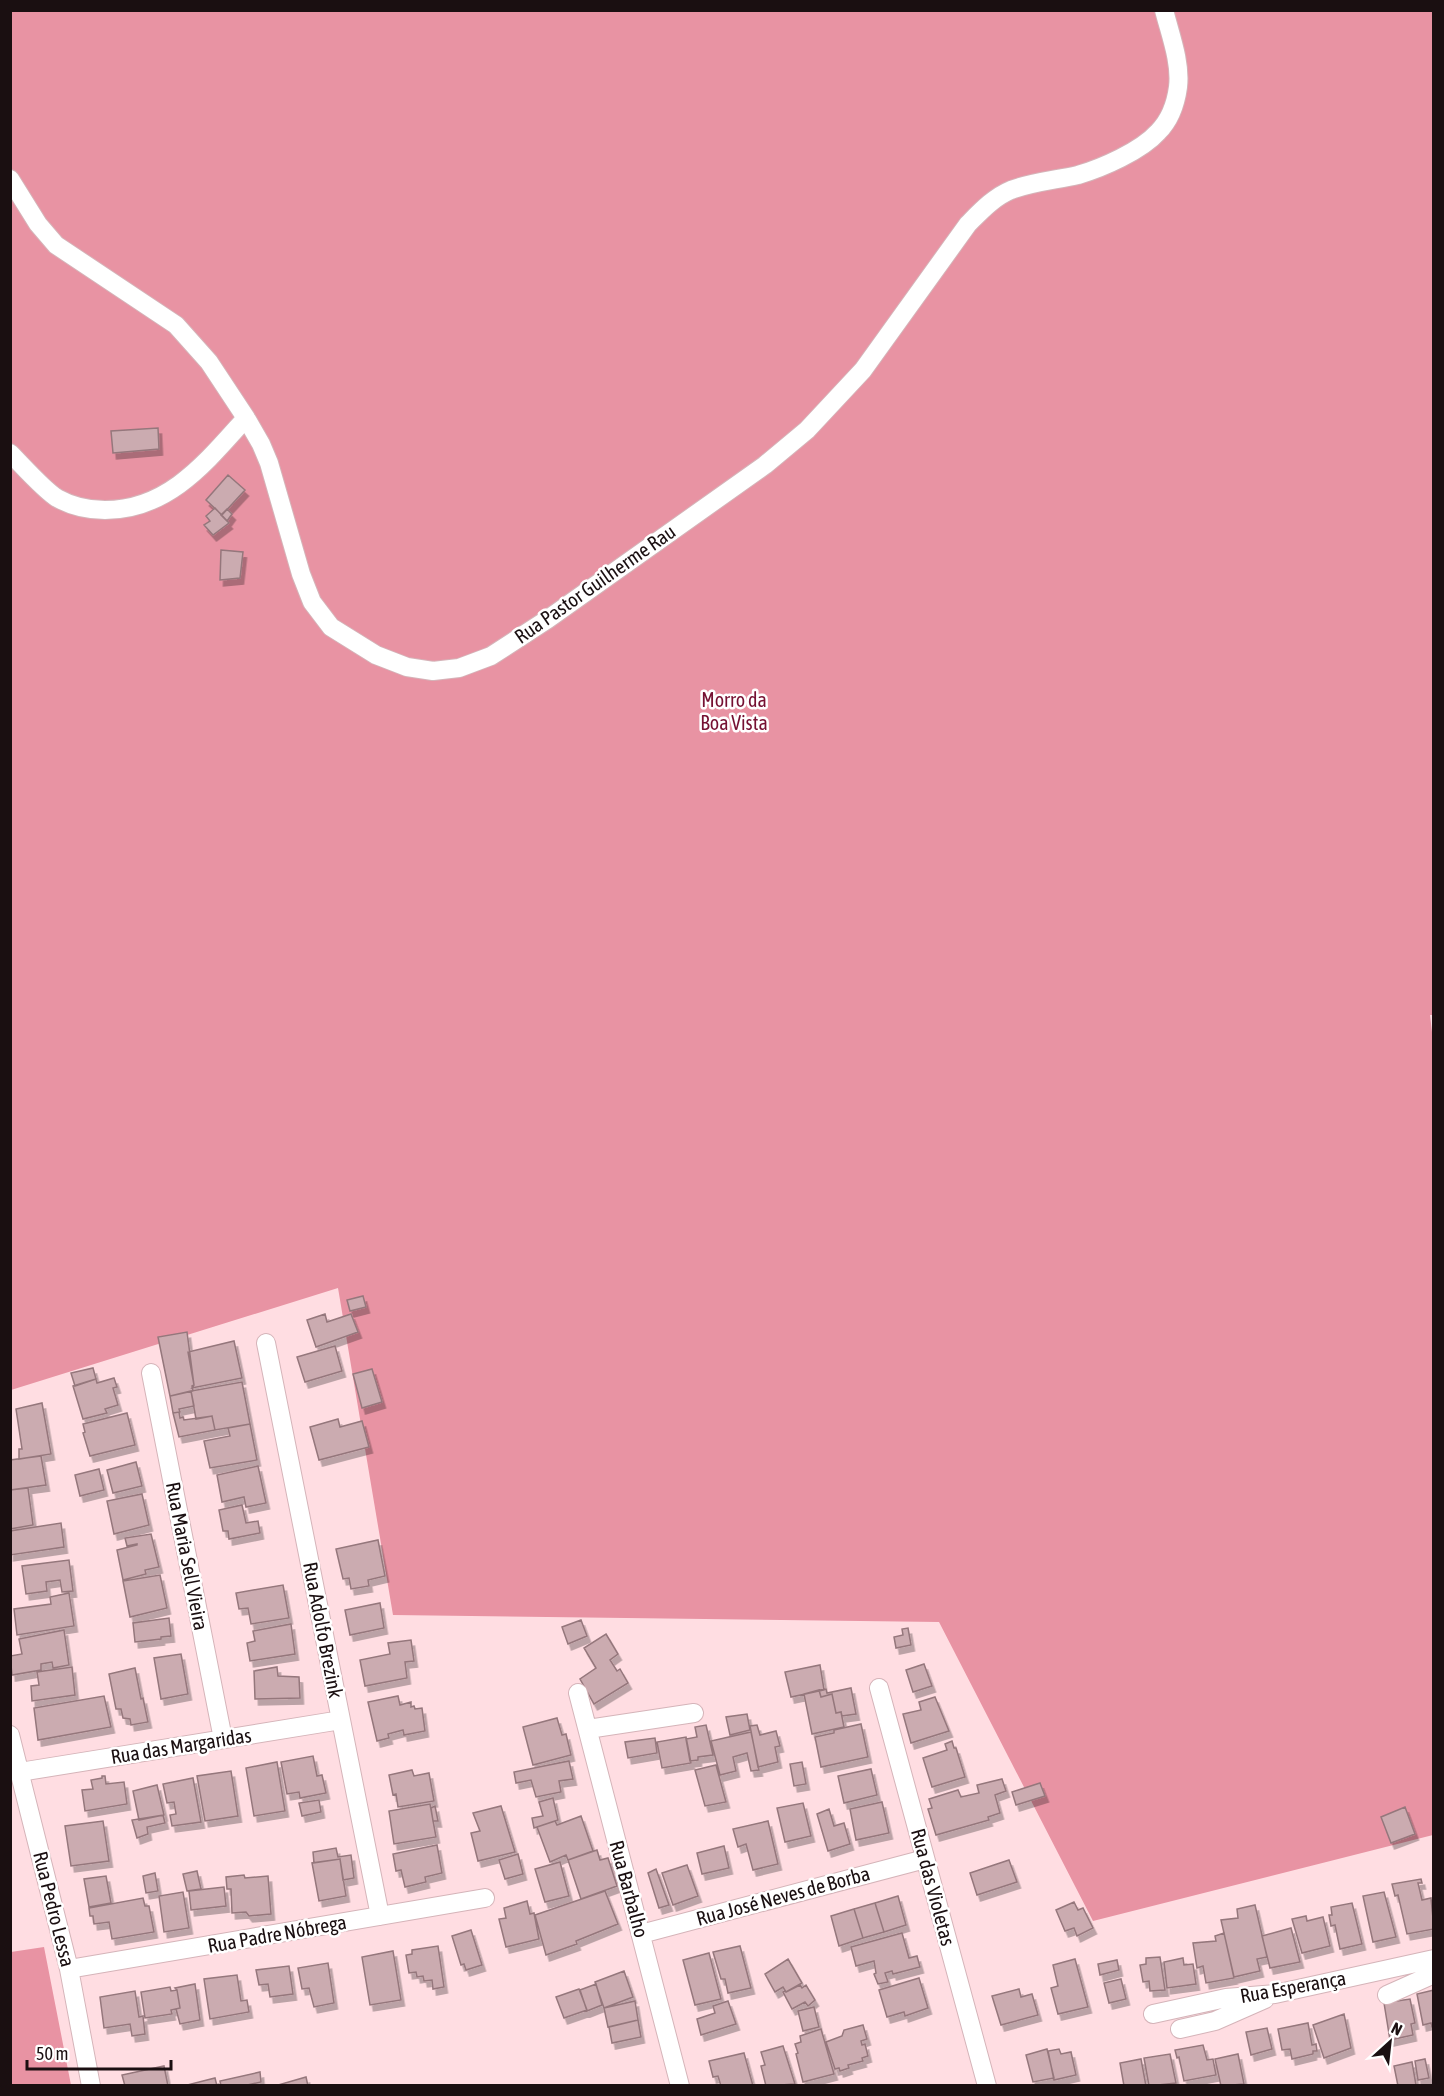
<svg xmlns="http://www.w3.org/2000/svg" width="1444" height="2096" font-family="'Asap Condensed',sans-serif">
	<defs>
		<filter id="shadow"><feDropShadow dx="3.5" dy="6" stdDeviation="0" flood-color="#0004"/></filter>
	</defs>
	<rect width="100%" height="100%" fill="#ffdde2"/>
	<path fill="#e893a3" d="M11,11H1433L1434,1015H1430L1434,1049L1433,1835L1093,1921L939,1622L393,1615L338,1288L11,1390Z
		M44,1947L71,2085H11V1952Z"/>
	<path fill="#cbabb0" stroke="#95777c" stroke-width="1.5" filter="url(#shadow)" d="M158,428L159,449L113,453L111,431Z
		M228,475L245,490L222,515L206,500Z
		M215,508L229,523L213,535L204,525L210,521L206,516Z
		M227,509L232,514L227,521L221,515Z
		M221,550L243,552L240,578L220,580Z
		M363,1296L366,1307L350,1311L347,1300Z
		M325,1314L327,1322L351,1314L358,1332L316,1347L307,1320Z
		M187,1332L194,1385L192,1386L193,1391L170,1396L158,1337Z
		M234,1341L242,1378L192,1388L194,1385L188,1352Z
		M335,1346L342,1371L305,1382L297,1357Z
		M93,1368L96,1379L75,1386L71,1373Z
		M372,1369L382,1402L362,1408L353,1374Z
		M114,1378L117,1387L113,1388L118,1405L105,1409L107,1413L83,1419L73,1386L96,1379L97,1383Z
		M242,1382L250,1424L215,1430L212,1416L196,1419L191,1391Z
		M191,1391L194,1406L179,1409L180,1412L173,1413L170,1396Z
		M42,1403L51,1454L19,1459V1449H22L16,1409Z
		M179,1412L180,1418L183,1417L184,1420L212,1416L215,1430L179,1437L173,1413Z
		M127,1413L135,1445L90,1456L83,1433L85,1432L83,1424Z
		M338,1419L340,1427L362,1421L369,1447L319,1460L310,1427Z
		M250,1424L257,1460L210,1468L204,1441L230,1436L228,1428Z
		M41,1456L46,1485L10,1490V1460Z
		M136,1462L142,1486L113,1493L107,1470Z
		M258,1466L266,1503L246,1507L244,1497L222,1502L217,1475Z
		M99,1469L104,1490L80,1496L75,1475Z
		M28,1488L33,1525L10,1529V1490Z
		M142,1494L149,1525L114,1534L107,1501Z
		M242,1505L246,1523L258,1521L260,1533L229,1539L228,1531H223L219,1510Z
		M61,1523L64,1547L10,1555V1531Z
		M151,1534L159,1567L145,1570L146,1574L123,1580L117,1550L137,1545V1544L127,1546L125,1538Z
		M378,1540L385,1576L368,1580L369,1586L351,1589L349,1578L343,1579L336,1549Z
		M69,1560L73,1591L62,1592L60,1580L46,1582L47,1591L26,1594L22,1566Z
		M160,1575L167,1608L130,1617L123,1581Z
		M283,1585L289,1618L251,1624L248,1608L239,1609L236,1593Z
		M69,1593L74,1626L17,1635L14,1609L51,1604L50,1597Z
		M380,1603L384,1628L350,1635L345,1610Z
		M169,1618L171,1636L161,1637V1639L135,1642L133,1623Z
		M581,1620L587,1636L568,1644L562,1627Z
		M291,1624L295,1654L250,1661L247,1643L255,1641L253,1631Z
		M908,1628L911,1645L896,1648L894,1637L903,1635L902,1629Z
		M64,1630L69,1665L53,1668L52,1662L41,1664V1670L12,1675L10,1656L22,1654L19,1639Z
		M606,1634L618,1654L610,1660L617,1671L620,1669L628,1683L594,1704L580,1679L596,1668L584,1648Z
		M411,1640L414,1661L405,1662L407,1678L365,1686L360,1660L390,1654L388,1643Z
		M181,1654L188,1694L161,1699L154,1658Z
		M924,1664L932,1686L913,1692L906,1670Z
		M820,1665L824,1690L791,1697L785,1672Z
		M72,1667L75,1695L32,1701L31,1686L39,1685L37,1672Z
		M277,1667L278,1676L299,1677L300,1698L255,1699L254,1671Z
		M135,1668L141,1699L143,1698L148,1722L131,1725L130,1719L123,1718L121,1709H116L109,1674Z
		M851,1688L856,1714L842,1716L841,1712L836,1713L832,1694L821,1697L819,1690L826,1689L827,1693Z
		M819,1690L821,1697L832,1694L836,1713L841,1712L844,1727L812,1734L804,1694Z
		M104,1696L111,1727L38,1740L34,1708Z
		M398,1696L400,1705L411,1702V1707L414,1706L415,1709L422,1708L425,1731L404,1735L403,1730L388,1734L389,1738L377,1741L368,1702Z
		M935,1697L949,1731L911,1743L903,1714L921,1710L919,1702Z
		M747,1714L750,1730L730,1735L726,1717Z
		M557,1718L562,1735L566,1734L571,1755L533,1765L523,1727Z
		M861,1724L868,1757L821,1767L815,1737L834,1733V1730Z
		M706,1725L713,1755L698,1757V1760L690,1761L686,1739L697,1737L695,1727Z
		M757,1725L760,1735L776,1731L780,1746L775,1747L778,1762L758,1767L750,1726Z
		M751,1732L759,1770L751,1771L747,1753L733,1757L736,1771L720,1775L711,1741Z
		M686,1737L691,1763L662,1768L657,1742Z
		M655,1738L657,1753L628,1758L625,1742Z
		M952,1741L954,1748H956L965,1777L932,1787L923,1758L947,1750L945,1744Z
		M313,1756L317,1776L322,1775L326,1793L300,1798L299,1792L287,1794L281,1762Z
		M569,1761L573,1779L559,1781L561,1792L536,1797L531,1780L516,1783L514,1772Z
		M277,1762L285,1811L254,1816L246,1768Z
		M802,1762L806,1784L794,1786L790,1764Z
		M716,1765L726,1802L705,1806L695,1770Z
		M871,1769L877,1795L844,1803L838,1776Z
		M412,1770L414,1776L429,1773L434,1801L398,1807L396,1794L393,1795L389,1775Z
		M231,1771L238,1816L205,1821L197,1776Z
		M102,1776H105L106,1784L124,1782L127,1804L85,1811L82,1790L93,1789L91,1780L102,1778Z
		M193,1778L201,1822L172,1826L170,1815L176,1814L174,1802L167,1803L163,1784Z
		M1002,1779L1006,1791L995,1795L1000,1813L988,1817L989,1820L936,1835L928,1809L932,1808L929,1799L958,1790L961,1797L979,1793L977,1785Z
		M1040,1783L1045,1796L1016,1805L1012,1792Z
		M157,1785L164,1815L139,1820L133,1791Z
		M553,1798L558,1820L534,1828L532,1818L543,1816L539,1802Z
		M319,1800L321,1812L302,1816L299,1803Z
		M882,1802L889,1833L856,1840L850,1809Z
		M803,1803L811,1836L785,1842L777,1808Z
		M430,1804L436,1837L394,1844L389,1811Z
		M435,1806L438,1821H433L431,1808Z
		M501,1806L515,1852L478,1861L471,1833L480,1831L473,1813Z
		M1405,1807L1415,1834L1391,1843L1381,1817Z
		M829,1809L834,1826L844,1823L850,1844L828,1851L817,1814Z
		M163,1815L165,1823L147,1827L148,1834L137,1838L132,1820Z
		M581,1816L593,1851L568,1860L566,1855L550,1862L537,1827L555,1821L557,1825Z
		M103,1821L109,1861L71,1866L65,1826Z
		M768,1821L778,1864L753,1870L746,1844L738,1847L733,1829Z
		M437,1845L442,1873L425,1877L426,1882L405,1887L401,1870L396,1871L393,1854Z
		M724,1846L729,1868L702,1874L697,1853Z
		M336,1848L338,1857L351,1855L354,1878L343,1880L340,1859L314,1863L313,1852Z
		M597,1850L600,1860L608,1858L617,1886L581,1899L568,1860Z
		M518,1854L523,1874L505,1879L499,1860Z
		M340,1859L346,1896L319,1901L312,1863Z
		M1009,1860L1017,1882L977,1895L970,1873Z
		M560,1862L569,1896L545,1902L535,1869Z
		M687,1865L698,1896L673,1905L662,1873Z
		M656,1869L669,1905L659,1908L648,1873Z
		M197,1871L201,1889L187,1891L183,1874Z
		M155,1873L158,1891L146,1893L143,1876Z
		M244,1875L245,1878L268,1876L271,1914L249,1916L246,1912L232,1913L231,1889H227L226,1877Z
		M106,1876L111,1903L89,1907L84,1879Z
		M1421,1879L1422,1883H1418L1422,1900L1431,1898L1434,1929L1407,1934L1398,1895L1395,1896L1392,1884Z
		M224,1887L226,1906L191,1910L189,1891Z
		M605,1891L618,1924L576,1941L577,1944L546,1955L535,1915Z
		M183,1892L189,1928L164,1932L159,1896Z
		M1384,1892L1396,1937L1373,1942L1363,1896Z
		M898,1896L906,1925L884,1932L875,1903Z
		M143,1898L145,1906H149L154,1932L112,1939L109,1922L94,1924L93,1916H90L89,1908Z
		M527,1901L530,1914L534,1913L539,1939L506,1947L499,1919L506,1918L504,1908Z
		M1074,1902L1078,1910L1083,1908L1093,1928L1077,1936L1074,1928L1065,1931L1056,1910Z
		M875,1903L884,1932L863,1938L854,1909Z
		M1352,1903L1362,1944L1340,1949L1335,1925L1331,1926L1329,1915H1332L1331,1907Z
		M1255,1905L1267,1957L1257,1959L1260,1971L1234,1977L1221,1920L1238,1918L1237,1909Z
		M854,1909L863,1938L839,1946L831,1916Z
		M1306,1916L1307,1921L1323,1917L1330,1946L1302,1953L1292,1919Z
		M1291,1928L1300,1962L1270,1968L1262,1936Z
		M471,1930L482,1965L466,1970L464,1964L461,1965L452,1936Z
		M902,1933L909,1958L917,1956L920,1967L893,1974L892,1971L885,1973L888,1982L878,1984L874,1974L876,1973L874,1961L856,1966L851,1947Z
		M1224,1933L1234,1978L1206,1983L1203,1966L1197,1968L1193,1943L1216,1941L1215,1936Z
		M438,1946L444,1987L433,1989L432,1980L424,1981L423,1976L417,1977L416,1972L409,1973L406,1955L412,1954V1950Z
		M740,1946L751,1988L728,1993L725,1979H721L713,1952Z
		M393,1951L401,2000L370,2005L362,1957Z
		M709,1953L721,1999L695,2005L683,1960Z
		M1160,1957L1165,1990L1150,1991L1149,1981L1143,1982L1140,1965L1146,1964V1958Z
		M1183,1958L1184,1965L1193,1964L1196,1984L1167,1988L1164,1962Z
		M788,1959L802,1983L786,1992L783,1987L775,1992L765,1974Z
		M1075,1959L1088,2007L1058,2014L1051,1988L1058,1986L1053,1965Z
		M1117,1960L1119,1970L1100,1975L1098,1964Z
		M328,1963L334,2003L314,2007L309,1988L302,1989L298,1968Z
		M289,1966L293,1994L270,1997L268,1984L259,1985L256,1970Z
		M624,1971L633,1997L604,2008L595,1982Z
		M237,1975L241,2001L247,2000L249,2012L210,2019L204,1979Z
		M919,1978L928,2008L905,2016L904,2012L887,2017L879,1990Z
		M1121,1979L1126,1999L1109,2003L1104,1983Z
		M195,1984L200,2020L180,2024L176,2009L180,2008L177,1990L175,1988Z
		M596,1984L602,2005L587,2011L580,1990Z
		M800,1985L802,1988L806,1985L815,2000L808,2006L805,2002L792,2009L783,1992L785,1991L786,1992Z
		M170,1987L171,1991L177,1990L180,2008L171,2010L172,2014L145,2018L141,1992Z
		M579,1989L587,2010L564,2018L556,1997Z
		M1019,1989L1021,1997L1032,1994L1038,2015L1001,2025L992,1996Z
		M1434,1990V2026L1432,2027L1431,2023L1423,2025L1417,1994Z
		M135,1991L139,2017L143,2016L145,2034L132,2036L130,2024L104,2028L100,1997Z
		M1410,1999L1415,2023L1411,2024L1413,2035L1390,2040L1384,2003Z
		M635,2001L638,2020L608,2027L604,2008Z
		M728,2001L736,2024L701,2035L697,2019L715,2013L713,2006Z
		M814,2007L819,2027L803,2031L798,2011Z
		M1344,2014L1351,2048L1324,2058L1313,2025Z
		M638,2020L641,2037L612,2043L609,2027Z
		M1308,2023L1312,2045L1316,2044L1317,2051H1313V2054L1292,2059L1290,2049L1282,2050L1278,2029Z
		M863,2025L867,2039L861,2041L862,2045L865,2044L868,2056L862,2058L863,2061L848,2065L849,2068L840,2071L839,2068L835,2069L826,2042L842,2036L844,2030Z
		M1267,2028L1272,2049L1251,2055L1246,2032Z
		M821,2029L834,2074L803,2082L796,2054L798,2053L795,2044L801,2042L800,2036Z
		M1203,2045L1207,2060L1213,2059L1216,2075L1184,2081L1179,2057L1177,2058L1175,2050Z
		M783,2046L795,2084L766,2086L761,2066L765,2065L761,2052Z
		M1047,2049L1054,2078L1033,2082L1026,2055Z
		M1059,2049L1061,2054L1071,2052L1076,2075L1054,2080L1048,2051Z
		M744,2053L753,2086H721L718,2076L713,2077L709,2061Z
		M1170,2054L1176,2083L1149,2086L1144,2058Z
		M1238,2054L1244,2084L1221,2086L1215,2059Z
		M1141,2059L1146,2086H1124L1120,2063Z
		M1425,2059L1429,2078L1418,2080L1415,2061Z
		M1412,2062L1416,2085L1398,2086L1394,2066Z
		M164,2066L168,2086H125L122,2075Z
		M260,2072L261,2082L243,2086H221L220,2081Z
		M306,2077L308,2086H278V2085Z
		M215,2078L217,2086H187V2085Z"/>
	<g fill="none" stroke-linecap="round" stroke-linejoin="round">
		<g stroke="#d5b4b9" stroke-width="20">
			<path id="minor" d="M10,179L38,224L56,245L176,325L209,362L246,418L261,444L269,463L301,574L312,602L331,627L376,655L407,667L433,671L459,668L491,656L548,619L765,465L807,430L863,370L968,224C981,211 994,197 1011,190C1032,182 1056,180 1078,175C1102,168 1141,151 1158,132C1170,120 1176,102 1178,87C1181,62 1170,34 1164,10
				M10,453C22,465 44,490 57,498C73,507 87,510 105,510C169,510 207,461 246,418
				M266,1343L380,1916
				M151,1373L223,1739
				M879,1688L987,2086
				M578,1693L680,2086
				M588,1729L694,1713
				M10,1735L69,1969L91,2086
				M20,1772L341,1720
				M641,1934L925,1859
				M69,1969L485,1898
				M1387,1995L1434,1974
				M1153,2014L1226,1998L1275,1994L1434,1959
				M1180,2029L1215,2021L1265,1999"/>
		</g>
		<use href="#minor" stroke="#fff" stroke-width="18"/>
	</g>
	<g text-anchor="middle" stroke-width="5" stroke-linejoin="round" paint-order="stroke">
		<g font-size="20" fill="#1a0f11" stroke="#fff">
			<text transform="translate(595 584) rotate(-35)" y="7">Rua Pastor Guilherme Rau</text>
			<text transform="translate(187 1556) rotate(79)" y="7">Rua Maria Sell Vieira</text>
			<text transform="translate(323 1630) rotate(79)" y="7">Rua Adolfo Brezink</text>
			<text transform="translate(181 1746) rotate(-9)" y="7">Rua das Margaridas</text>
			<text transform="translate(933 1887) rotate(75)" y="7">Rua das Violetas</text>
			<text transform="translate(629 1889) rotate(75)" y="7">Rua Barbalho</text>
			<text transform="translate(783 1896) rotate(-15)" y="7">Rua José Neves de Borba</text>
			<text transform="translate(54 1909) rotate(76)" y="7">Rua Pedro Lessa</text>
			<text transform="translate(277 1934) rotate(-10)" y="7">Rua Padre Nóbrega</text>
			<text transform="translate(1293 1987) rotate(-10)" y="7">Rua Esperança</text>
		</g>
		<g font-size="20" fill="#751032" stroke="#fff">
			<text x="734" y="707">Morro da<tspan x="734" dy="23">Boa Vista</tspan></text>
		</g>
	</g>
	<rect width="1444" height="2096" fill="none" stroke="#1a0f11" stroke-width="24"/>
	<g transform="translate(1390 2042) rotate(27)" stroke="#ffffff" stroke-width="4.5" paint-order="stroke">
	<path d="M0-4.5L10 22L0 15L-10 22Z" fill="#1a0f11"/>
	<text y="-9" font-size="16" font-weight="bold" text-anchor="middle" fill="#1a0f11">N</text>
	</g>
	<path d="M27 2060v9h144v-9" fill="none" stroke="#1a0f11" stroke-width="3"/>
	<text x="36" y="2060" font-size="18" fill="#1a0f11" stroke="#ffffff" stroke-width="4.5" paint-order="stroke">50 m</text>
</svg>
